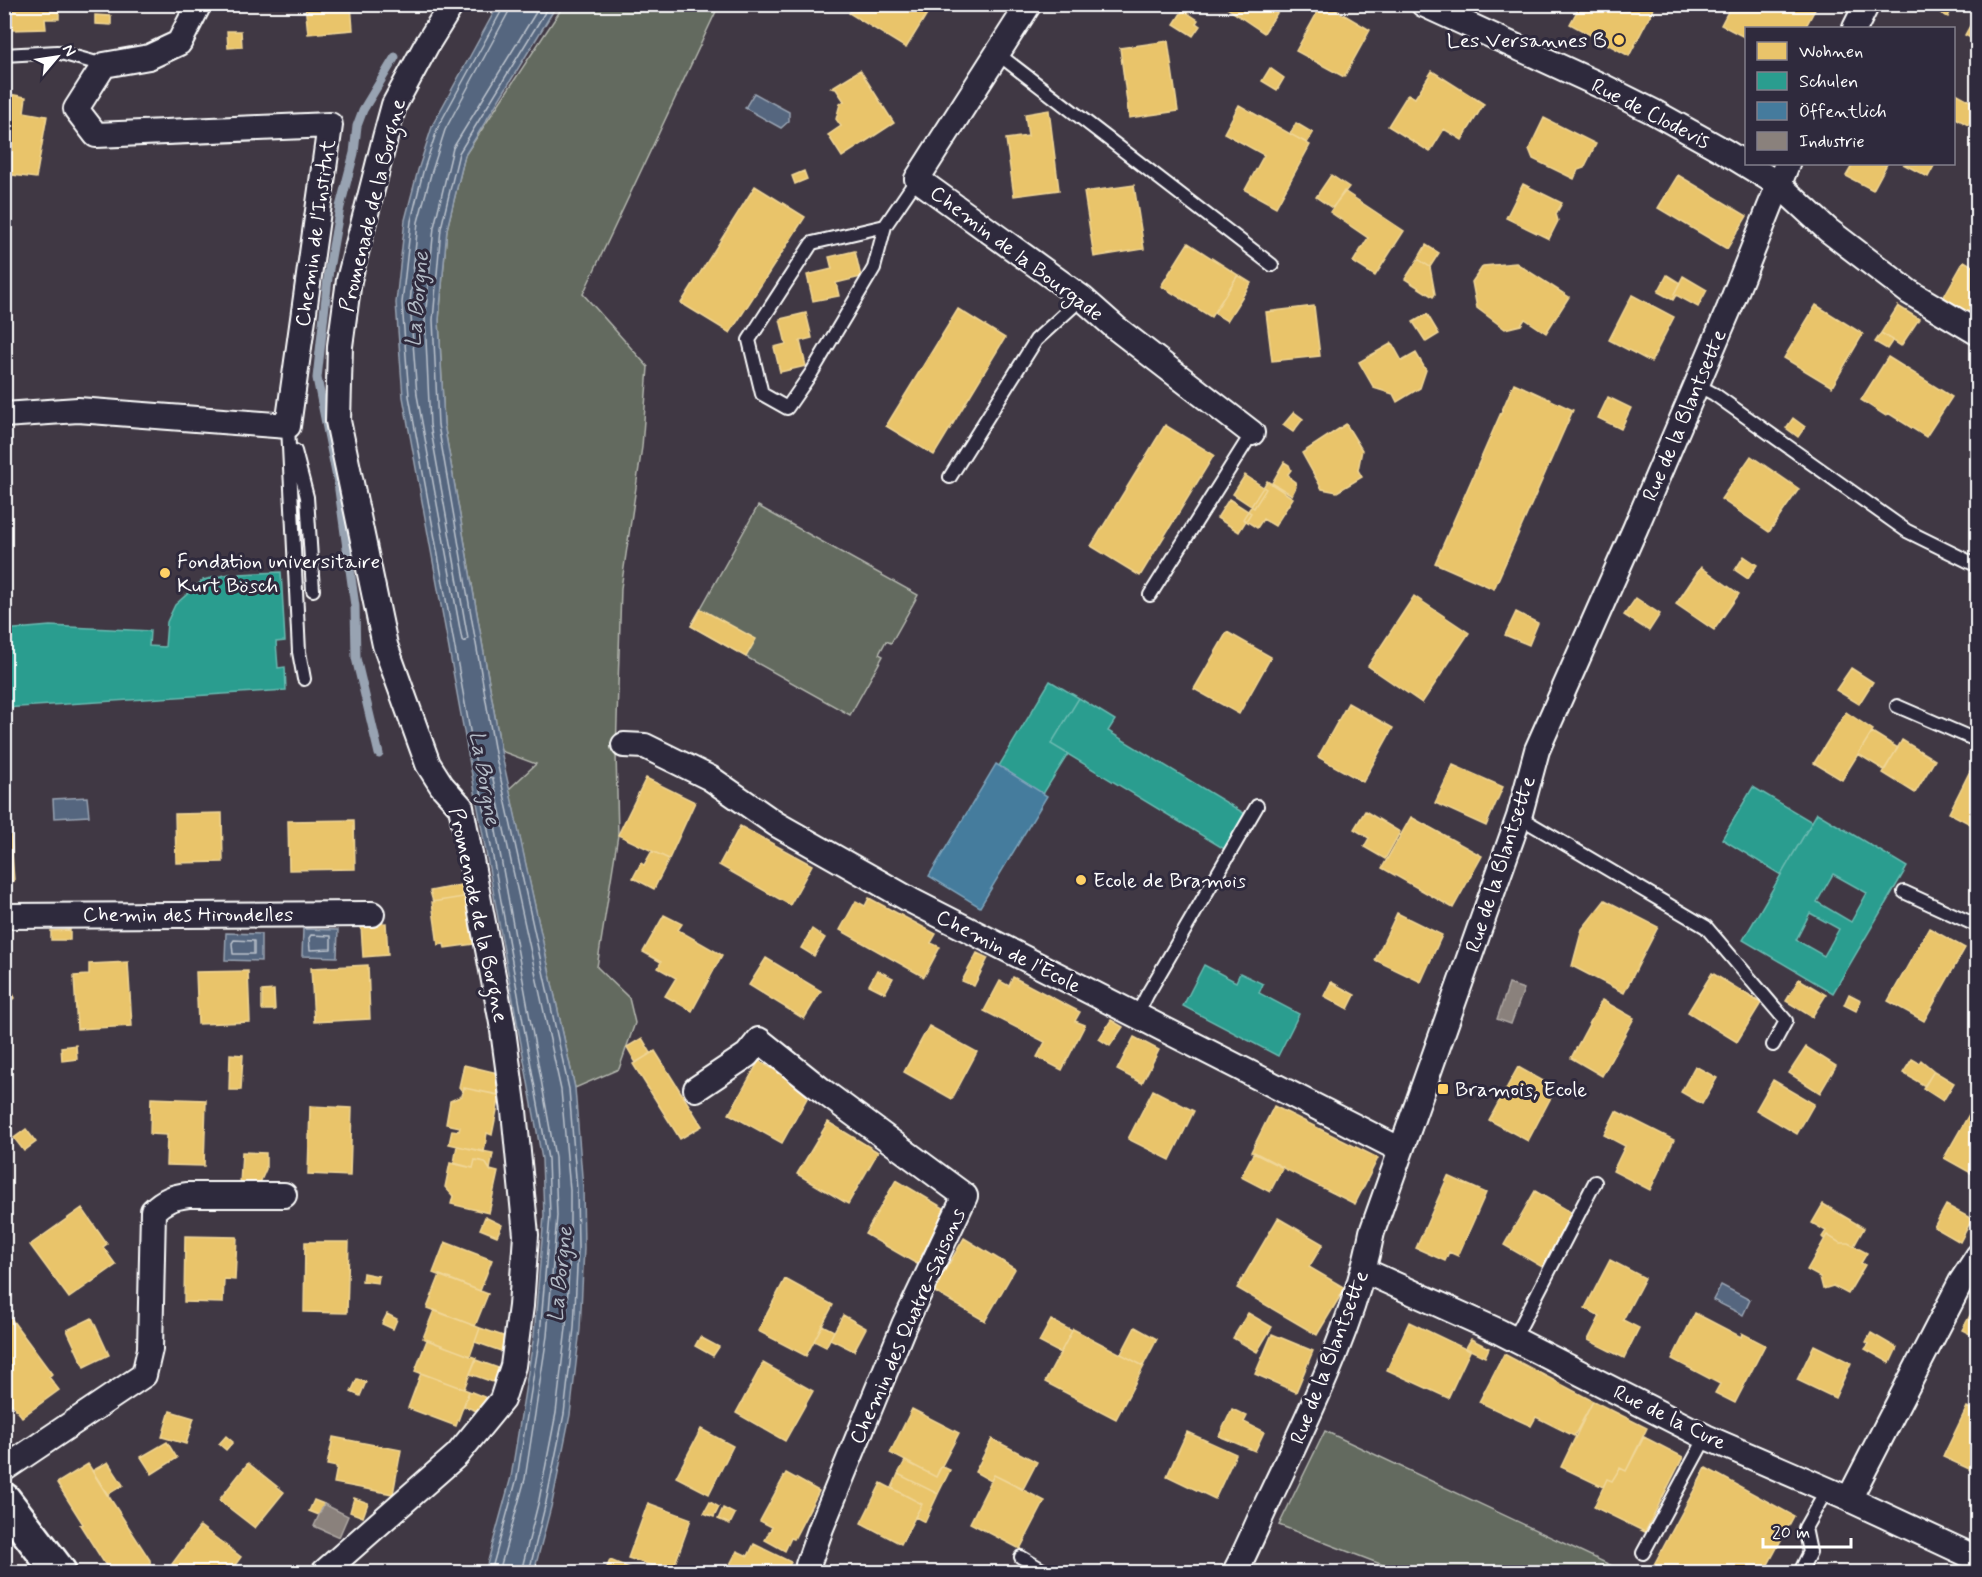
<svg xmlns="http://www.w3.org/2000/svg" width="1982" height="1577" font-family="Mynerve,sans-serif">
	<rect width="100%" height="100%" fill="#403844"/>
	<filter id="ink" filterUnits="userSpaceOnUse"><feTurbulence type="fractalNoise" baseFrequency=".0167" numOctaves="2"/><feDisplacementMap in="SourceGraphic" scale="12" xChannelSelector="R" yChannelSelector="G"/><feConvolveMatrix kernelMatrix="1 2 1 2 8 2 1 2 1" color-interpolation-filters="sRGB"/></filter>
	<g filter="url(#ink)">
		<path fill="#646b5e" stroke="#b2b5ae" stroke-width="1.5" d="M564,5H719L583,294L648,367L642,447L621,588L616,753L618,835L597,967L629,998L635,1023L619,1069L575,1088L509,789L536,764L501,751L444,424L439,320L447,229L465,155Z
			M758,506L918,595L891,643L886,641L879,654L883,656L850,715L691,626Z
			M1325,1431L1625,1572H1401L1279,1525Z"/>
		<path fill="#54667f" stroke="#98a3b2" stroke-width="1.5" d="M557,5L465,155L447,229L439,320L444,424L501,751L575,1088L583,1189L584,1248L580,1329L570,1415L552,1503L534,1572H485L511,1477L534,1335L544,1216L542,1159L403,397L396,303L405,220L418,170L433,124L498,5Z
			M754,93L789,112V121L781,128L745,108Z
			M87,797L89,816L54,818L53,799Z
			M303,929L338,930L337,957L302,956Z
			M226,933L261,934V961L225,960Z
			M1721,1285L1750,1300L1743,1315L1713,1300Z"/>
		<path fill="#e9c46a" stroke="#f0d697" stroke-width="1.5" d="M10,4H59V19H45L46,29L11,30Z
			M305,4H351L353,30L308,34Z
			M855,4H933L906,48L849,13Z
			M1221,4H1283L1264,33Z
			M1322,4H1326L1370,30L1344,77L1296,51Z
			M1581,4H1656L1629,56L1570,24Z
			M1732,4H1818L1805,28H1746V38L1721,25Z
			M1932,4H1954L1948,17L1931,8Z
			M1183,10L1198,20L1196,23L1200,26L1193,36L1174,24Z
			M1978,11V42L1965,35Z
			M95,15L111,16V25L95,24Z
			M227,31H241L242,47L228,48Z
			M1168,41L1178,111L1129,118L1120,48Z
			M1270,68L1284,78L1277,90L1262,81Z
			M860,70L894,123L842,157L828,135L841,126L836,119L840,104L844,101L836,89L831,88Z
			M1432,71L1484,104L1462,140L1444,129L1430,152L1388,126L1408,94L1415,98Z
			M1954,92L1978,105L1968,125L1954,117Z
			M4,93L26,97L24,112L47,116L36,178L4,174Z
			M1239,105L1310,145L1276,207L1245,190L1264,155L1224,133Z
			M1049,110L1059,190L1014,196L1006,139L1028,136L1025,114Z
			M1544,118L1596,144L1584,168L1578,170L1574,179L1533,159L1529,149Z
			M1296,123L1313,133L1307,143L1290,134Z
			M1853,164H1887L1873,190L1846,176Z
			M1903,164H1935L1928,177Z
			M804,171L807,179L795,184L792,176Z
			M1331,175L1349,187L1332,208L1316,197Z
			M1678,175L1747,216L1727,249L1658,208Z
			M1523,184L1562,203L1556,214L1558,221L1549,239L1506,218Z
			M1134,185L1144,249L1094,257L1084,192Z
			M755,186L805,217L730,333L681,303Z
			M1344,191L1404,231L1375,276L1353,262L1368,238L1330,212Z
			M1188,243L1238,275L1211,317L1161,286Z
			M1426,245L1439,253L1430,267L1418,259Z
			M855,251L861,277L836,283L839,296L813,301L807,275L832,269L829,257Z
			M1418,259L1430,267L1435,294L1433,297L1405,279Z
			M1964,261L1978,269V321L1942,300Z
			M1516,263L1569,297L1546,333L1525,319L1521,325L1505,329L1477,308L1472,282L1483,266Z
			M1238,275L1251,283L1227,321L1214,313Z
			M1667,275L1680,283L1674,294L1676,295L1673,300L1658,292Z
			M1683,276L1707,290L1698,307L1674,294Z
			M1632,295L1674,317L1651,362L1609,340Z
			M1816,305L1863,334L1832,387L1784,358Z
			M1314,306L1320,356L1272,361L1266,312Z
			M1898,306L1919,319L1901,346L1881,333Z
			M958,309L1005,338L934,455L886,426Z
			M806,313L812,338L800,341L806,366L780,372L774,347L786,344L780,319Z
			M1427,314L1439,334L1426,342L1413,322Z
			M1881,333L1893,340L1887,349L1875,342Z
			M1392,343L1402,361L1416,353L1426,370L1420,388L1397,402L1393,394L1374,388L1359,362Z
			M1888,357L1952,397L1926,437L1888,413L1886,416L1861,400Z
			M1514,383L1573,410L1494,589L1435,563Z
			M1608,397L1631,408L1621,429L1598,418Z
			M1294,412L1303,419L1293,432L1283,425Z
			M1793,418L1805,427L1798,437L1786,428Z
			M1346,424L1362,450L1358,470L1362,477L1337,492L1322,489L1302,453Z
			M1165,425L1214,455L1140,576L1091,546Z
			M1751,456L1799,489L1769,532L1721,499Z
			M1284,462L1289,465L1291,470L1288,474L1291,479L1295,482L1296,487L1292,495L1272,483Z
			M1245,475L1266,489L1254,508L1233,494Z
			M1267,481L1293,498L1275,526L1263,519L1257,528L1243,519Z
			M1229,499L1251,513L1239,532L1217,518Z
			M1744,556L1757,565L1748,579L1735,570Z
			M1701,567L1739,594L1714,630L1676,604Z
			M1414,596L1469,633L1422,703L1368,666Z
			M1636,598L1660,614L1649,631L1624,615Z
			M701,609L756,639L746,657L691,626Z
			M1516,612L1538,623L1529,645L1505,635Z
			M1227,632L1271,657L1239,714L1194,689Z
			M1851,668L1873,682L1859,704L1836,690Z
			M1348,703L1393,728L1363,782L1318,757Z
			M1846,712L1873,730L1842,780L1814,763Z
			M1872,732L1898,748L1884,770L1858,754Z
			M1902,740L1935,760L1915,793L1883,773Z
			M1453,765L1503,787L1486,826L1435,803Z
			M1970,771L1978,775V828L1949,813Z
			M646,778L695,802L669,859L618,835Z
			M9,809L14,881H4V810Z
			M1365,811L1400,832L1385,859L1364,847L1369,838L1354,829Z
			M222,813L223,862L176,863L175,814Z
			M1411,817L1482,856L1453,908L1382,868Z
			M354,820L355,869L289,870L288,821Z
			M740,826L812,865L790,905L719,865Z
			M652,851L669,859L654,889L633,878L641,863L644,865Z
			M461,885L463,897L433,902L430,891Z
			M470,896L481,943L445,948L444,944L438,945L432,902Z
			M869,898L936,934L931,943L940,947L924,977L840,930L856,901L865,906Z
			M1605,900L1658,927L1624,993L1572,966L1582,929Z
			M1397,913L1442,935L1421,982L1375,960Z
			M664,915L682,924L678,930L722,955L692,1011L665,996L676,978L658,968L661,962L643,952Z
			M386,923L388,955L363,957L361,925Z
			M1929,928L1965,948L1924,1021L1888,1001Z
			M812,929L825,938L814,956L801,948Z
			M70,930V940H51V931Z
			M977,953L988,958L974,986L962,981Z
			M766,958L821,991L804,1019L749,985Z
			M128,962L132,1026L77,1029L74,976L89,975V964Z
			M368,965L370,1019L314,1022L311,968Z
			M877,970L893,978L885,993L869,985Z
			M248,971L250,1022L198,1024L196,972Z
			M1712,973L1761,1003L1737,1042L1688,1012Z
			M1013,977L1080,1012L1075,1021L1085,1025L1062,1070L1037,1057L1045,1042L984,1011L1000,981L1009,986Z
			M4,978L15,998L4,1003Z
			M1799,979L1826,995L1812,1017L1786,1001Z
			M1331,982L1355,995L1348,1009L1324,996Z
			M274,990L275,1010H262V991Z
			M1849,994L1861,1000L1856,1011L1844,1005Z
			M1602,1000L1634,1018L1602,1076L1571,1058Z
			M1111,1020L1123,1027L1110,1046L1099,1039Z
			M929,1026L977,1052L952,1099L904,1072Z
			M1134,1037L1159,1050L1142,1083L1117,1070Z
			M642,1038L651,1053L636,1063L627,1047Z
			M76,1045L77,1059L62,1061L61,1047Z
			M1806,1047L1836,1066L1820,1093L1789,1073Z
			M655,1051L702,1126L680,1139L633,1064Z
			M230,1054L243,1055L241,1090H229Z
			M4,1055H8L10,1083L4,1084Z
			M1912,1059L1919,1063L1921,1060L1934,1071L1925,1086L1903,1073Z
			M759,1061L811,1091L782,1143L729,1114Z
			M464,1065L502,1074L498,1095L464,1088L463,1092L459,1087Z
			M1695,1066L1717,1078L1702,1104L1681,1092Z
			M1518,1067L1556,1088L1528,1141L1489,1120Z
			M1934,1071L1954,1083L1943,1101L1923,1088Z
			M1773,1080L1814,1104L1797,1134L1756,1110Z
			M464,1088L500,1095L492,1135L487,1133L484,1152L449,1144L452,1130L459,1131L460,1127L446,1124L450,1101L462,1096Z
			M1153,1090L1194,1111L1170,1160L1128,1139Z
			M151,1098L206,1100L204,1166L166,1165L167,1135L150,1134Z
			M1975,1104L1978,1105V1177L1944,1158Z
			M310,1106L352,1108L350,1176L308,1174Z
			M1274,1106L1378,1158L1355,1204L1251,1152Z
			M1616,1111L1674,1140L1650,1190L1613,1171L1625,1146L1604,1135Z
			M828,1122L878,1152L848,1204L797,1174Z
			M26,1129L36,1142L24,1151L14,1138Z
			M457,1146L493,1153L490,1170L485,1162L475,1160L473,1168L454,1163Z
			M242,1152L266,1153V1169L259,1185L240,1184Z
			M1254,1152L1283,1167L1270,1192L1241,1177Z
			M475,1160L485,1162L490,1170L498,1172L489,1213L451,1204L453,1196L445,1187L450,1163L473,1168Z
			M1448,1176L1486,1193L1458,1256L1449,1252L1445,1261L1416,1248Z
			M896,1180L947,1210L917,1264L865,1234Z
			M1535,1191L1574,1214L1544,1268L1504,1245Z
			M1823,1204L1864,1228L1854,1246L1848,1243H1840L1827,1235L1824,1239L1822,1237L1826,1231L1812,1223Z
			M1946,1205L1972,1219L1960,1242L1934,1227Z
			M82,1208L107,1244L103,1247L116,1265L69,1298L30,1245Z
			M485,1217L502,1225L497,1236L480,1229Z
			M1278,1218L1323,1244L1309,1267L1345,1288L1317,1335L1237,1288Z
			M1827,1235L1840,1243H1848L1867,1253L1861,1263L1865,1265L1848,1294L1833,1286L1823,1289L1820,1277L1807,1270Z
			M185,1236L237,1237L235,1280L224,1279L223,1303L184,1302Z
			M964,1238L1015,1269L985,1321L933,1291Z
			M305,1242H349L347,1313L304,1312Z
			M445,1242L492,1260L480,1291L433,1273Z
			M1610,1260L1645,1278L1623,1320L1639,1328L1624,1358L1588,1340L1600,1316L1585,1308Z
			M363,1273L379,1276L378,1283L362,1281Z
			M440,1275L488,1294L475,1326L427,1308Z
			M785,1279L833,1305L806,1356L758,1331Z
			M1978,1301V1338L1962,1330Z
			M4,1309L52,1374L49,1377L59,1390L22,1417L12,1404L7,1408L4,1405Z
			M434,1310L480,1328L470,1356L423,1338Z
			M1248,1313L1272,1327L1257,1352L1233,1338Z
			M1695,1313L1741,1337L1742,1333L1765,1345L1735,1403L1715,1393L1720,1384L1672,1359Z
			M387,1314L397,1319L393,1329L382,1324Z
			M843,1315L866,1328L854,1351L830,1339Z
			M92,1318L109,1355L84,1367L67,1330Z
			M1051,1320L1072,1331L1060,1353L1039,1342Z
			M1409,1322L1470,1351L1448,1398L1387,1370Z
			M822,1325L834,1331L826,1347L814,1341Z
			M1135,1327L1157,1339L1143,1366L1121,1354Z
			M480,1328L506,1337L501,1351L475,1342Z
			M1073,1329L1144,1366L1116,1419L1045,1382Z
			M1871,1333L1897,1348L1890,1363L1865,1349L1869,1344L1866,1342Z
			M1272,1334L1313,1351L1296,1392L1255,1374Z
			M700,1337L719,1347L713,1356L695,1346Z
			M1471,1339L1489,1348L1485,1357L1466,1348Z
			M427,1340L476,1358L464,1389L415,1371Z
			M1814,1345L1851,1363L1835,1398L1797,1380Z
			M1504,1354L1593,1401L1574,1436L1536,1417L1531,1426L1479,1402Z
			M476,1360L501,1369L496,1383L470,1374Z
			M763,1363L813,1391L785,1441L736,1413Z
			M421,1373L469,1391L456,1426L408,1408Z
			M357,1379L366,1382L360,1396L351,1392Z
			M469,1391L489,1399L482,1413L464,1406Z
			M1593,1401L1647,1428L1626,1471L1620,1468L1612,1481L1607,1479L1603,1487L1561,1467Z
			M1967,1407L1978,1412V1473L1943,1457Z
			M912,1409L959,1433L936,1477L890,1453Z
			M1232,1409L1247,1416L1244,1422L1264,1432L1255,1451L1219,1436Z
			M170,1411L194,1418L186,1444L162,1437Z
			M701,1429L733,1446L709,1494L676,1477Z
			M1187,1432L1236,1454L1215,1499L1167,1476Z
			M226,1436L233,1442L226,1450L219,1444Z
			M333,1437L401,1450L393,1494L334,1483L337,1467L327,1465Z
			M1644,1437L1683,1457L1645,1532L1594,1507L1607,1479L1612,1481L1620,1468L1626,1471Z
			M992,1439L1037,1462L1023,1489L994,1475L991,1481L975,1472Z
			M167,1442L177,1458L152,1474L141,1457Z
			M905,1461L936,1477L941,1466L950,1470L938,1494L898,1474Z
			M108,1462L123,1485L107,1495L92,1471Z
			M248,1463L284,1492L255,1528L219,1500Z
			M88,1464L150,1560L151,1572H110L80,1525L83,1524L57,1483Z
			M1706,1468L1794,1516L1764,1572H1650Z
			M786,1473L819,1491L794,1539L791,1538L785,1551L765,1540L772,1527L760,1521Z
			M898,1474L938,1494L925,1522L915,1517L922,1504L892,1488Z
			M994,1475L1045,1501L1020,1549L970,1523Z
			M881,1483L922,1504L901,1544L861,1523Z
			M354,1498L368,1503L363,1517L350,1512Z
			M314,1500L324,1504L319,1515L309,1511Z
			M710,1502L719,1507L714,1517L704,1513Z
			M648,1503L691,1519L672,1572L628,1558Z
			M723,1508L735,1514L730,1524L718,1519Z
			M200,1526L241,1557L230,1572H183L172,1564Z
			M754,1544L791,1562L786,1572H726L737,1551L748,1556Z
			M610,1560L637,1571L636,1572H605Z"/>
		<path fill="#2a9d8f" stroke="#6abab1" stroke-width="1.5" fill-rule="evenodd" d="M281,572L285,641L276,642L278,668L285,667L286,690L4,708V630L50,626L150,631L149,646L165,647L167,622L175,605L203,580L230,574L231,582L239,581V574Z
			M1050,681L1079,698L1051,744L1068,754L1043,794L999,766Z
			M1079,698L1115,720L1108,731L1247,815L1226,850L1051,744Z
			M1753,787L1812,822L1781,875L1722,839Z
			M1817,813L1907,867L1833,993L1743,940ZM1833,874L1867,893L1851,922L1817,902ZM1810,913L1839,929L1824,956L1796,940Z
			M1204,965L1236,982L1240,973L1263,984L1259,993L1299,1014L1278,1056L1183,1006Z"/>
		<path fill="#457b9d" stroke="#7da3ba" stroke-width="1.5" d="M996,764L1047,796L980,907L929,876Z"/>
		<path fill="#8a817c" stroke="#ada7a3" stroke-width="1.5" d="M1509,984L1524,989L1511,1024L1497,1019Z
			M324,1504L348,1516L339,1537L314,1526Z"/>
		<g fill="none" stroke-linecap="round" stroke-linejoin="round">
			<path stroke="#bbc2cc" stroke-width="1.5" d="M510,4L508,13L445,130L431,174L418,222L410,303L417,395L462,640L464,642L468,639L430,425L425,319L434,227L453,148L541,4
				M311,935L331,936V949L310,950L309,938Z
				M234,940L254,941V954H233L232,943Z
				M491,1572L517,1478L540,1335L550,1216L548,1159L409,396L402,303L411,221L423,172L438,127L502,10L503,4
				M499,1572L525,1479L547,1336L557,1216L555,1157L487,781L490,777L493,779L561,1090L570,1190V1248L566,1328L556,1413L539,1500L521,1572
				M529,1572L546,1502L564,1414L574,1328L578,1248L577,1190L569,1089L495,753L438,425L433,320L441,228L459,153L550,4"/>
			<path stroke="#98a3b2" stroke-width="9" d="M379,754L356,658L355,606L338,483L317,378L329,269L340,207L354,153L357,126L363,110L395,57"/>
			<g stroke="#fff" stroke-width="16">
				<path id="lane" d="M998,54L1272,265
					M4,55L57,52L104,65
					M885,226L874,268L812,372L787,408L762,394L749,340L812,243L885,226L917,179
					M1697,385L1714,394L1907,531L1978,566
					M288,426L299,652L304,679
					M295,451L307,497L313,590
					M950,477L1036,340L1082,298
					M1150,595L1252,433
					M1897,706L1978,741
					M1519,817L1706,927L1786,1021L1773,1045
					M1904,892L1978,926
					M1137,1015L1147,995L1257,806
					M1514,1339L1595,1182
					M1643,1553L1706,1437
					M1021,1557L1046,1572
					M1800,1572L1810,1552L1805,1528L1827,1489"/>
			</g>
			<g stroke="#fff" stroke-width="28">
				<path id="street" d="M1029,4L917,179L1082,298L1116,328L1252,433
					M1423,4L1604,87L1654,112L1724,151L1778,184L1828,230L1909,292L1978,333
					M1855,28L1867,4
					M4,415L78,410L288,426L330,125L96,135L76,109L104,65L149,57L179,43L199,4
					M624,745L645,746L710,778L776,824L912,901L1401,1150
					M4,916L372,914
					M696,1089L747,1055L759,1040L824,1092L965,1196L904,1325L821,1528L808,1565L809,1572
					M1365,1271L1498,1331L1706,1437L1849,1499L1978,1559
					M4,1469L144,1375L150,1349L153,1211C164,1200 173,1197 188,1195H284
					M1849,1499L1961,1282L1978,1256
					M324,1572L457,1455L502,1400L513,1366L521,1306L526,1235L514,1111L502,1023L461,807L442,786L428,764L385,645L338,421L340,346L349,280L385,138L394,105L426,46L452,4
					M1235,1572C1248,1548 1258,1522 1270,1497C1310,1412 1354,1325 1372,1232L1519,817L1537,750L1635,529L1729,309L1787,164"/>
			</g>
			<g stroke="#fff" stroke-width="38">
				<path id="secondary" d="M4,1500L59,1572"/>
			</g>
			<use href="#lane" stroke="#2f2a3d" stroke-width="12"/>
			<use href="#street" stroke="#2f2a3d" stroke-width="24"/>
			<use href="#secondary" stroke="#2f2a3d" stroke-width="33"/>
		</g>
	</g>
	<g fill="#ffd166" stroke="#2f2a3d" stroke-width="2">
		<circle cx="1619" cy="40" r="6"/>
		<circle cx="165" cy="573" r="6"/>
		<circle cx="1081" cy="880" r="6"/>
		<rect x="1437" y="1083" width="12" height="12" rx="3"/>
	</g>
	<g text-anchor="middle" stroke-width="6" stroke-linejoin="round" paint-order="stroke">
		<g font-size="21" fill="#fff" stroke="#2f2a3d" text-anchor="start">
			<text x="1607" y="47" text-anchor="end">Les Versannes B</text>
			<text x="177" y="568">Fondation universitaire<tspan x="177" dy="24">Kurt Bösch</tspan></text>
			<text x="1093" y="887">Ecole de Bramois</text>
			<text x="1455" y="1096">Bramois, Ecole</text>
		</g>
		<g font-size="21" fill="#fff" stroke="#2f2a3d">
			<text transform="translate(1651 113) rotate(27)" y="7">Rue de Clodevis</text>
			<text transform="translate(372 205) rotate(-76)" y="7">Promenade de la Borgne</text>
			<text transform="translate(315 233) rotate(-82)" y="7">Chemin de l'Institut</text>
			<text transform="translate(1017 253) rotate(37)" y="7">Chemin de la Bourgade</text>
			<text transform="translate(1684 415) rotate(-67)" y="7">Rue de la Blantsette</text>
			<text transform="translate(1500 864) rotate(-72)" y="7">Rue de la Blantsette</text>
			<text x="188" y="921">Chemin des Hirondelles</text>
			<text transform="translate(479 915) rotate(78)" y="7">Promenade de la Borgne</text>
			<text transform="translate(1009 951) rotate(27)" y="7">Chemin de l'Ecole</text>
			<text transform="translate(907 1326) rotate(-66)" y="7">Chemin des Quatre-Saisons</text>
			<text transform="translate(1329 1357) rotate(-69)" y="7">Rue de la Blantsette</text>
			<text transform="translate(1670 1417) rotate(26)" y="7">Rue de la Cure</text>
		</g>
		<g font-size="22" font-style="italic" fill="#b2bac5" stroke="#2f2a3d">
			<text transform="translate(416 299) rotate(-85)" y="8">La Borgne</text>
			<text transform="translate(486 778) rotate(80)" y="8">La Borgne</text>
			<text transform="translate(559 1274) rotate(-84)" y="8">La Borgne</text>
		</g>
	</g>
	<rect width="1982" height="1577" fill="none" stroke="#2f2a3d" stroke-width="24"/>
	<rect x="12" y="12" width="1958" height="1553" fill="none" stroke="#fff" stroke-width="2" filter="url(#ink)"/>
	<rect x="1745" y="27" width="210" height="138" fill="#2f2a3d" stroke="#827f8b" stroke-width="1.5"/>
	<rect x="1757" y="42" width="30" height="18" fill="#e9c46a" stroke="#827f8b" stroke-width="1.5"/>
	<text x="1799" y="57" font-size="18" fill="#ffffff">Wohnen</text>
	<rect x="1757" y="72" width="30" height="18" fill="#2a9d8f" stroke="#827f8b" stroke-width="1.5"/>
	<text x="1799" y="87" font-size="18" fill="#ffffff">Schulen</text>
	<rect x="1757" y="102" width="30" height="18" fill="#457b9d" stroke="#827f8b" stroke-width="1.5"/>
	<text x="1799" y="117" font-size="18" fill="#ffffff">Öffentlich</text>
	<rect x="1757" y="132" width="30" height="18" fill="#8a817c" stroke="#827f8b" stroke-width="1.5"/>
	<text x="1799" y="147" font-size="18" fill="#ffffff">Industrie</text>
	<g transform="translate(57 57) rotate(61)" stroke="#2f2a3d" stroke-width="4.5" paint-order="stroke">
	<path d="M0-4.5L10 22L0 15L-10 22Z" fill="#ffffff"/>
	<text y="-9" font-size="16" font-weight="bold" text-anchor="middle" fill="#ffffff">N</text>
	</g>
	<path d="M1763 1538v9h88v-9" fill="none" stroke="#ffffff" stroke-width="3"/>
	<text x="1772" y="1538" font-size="18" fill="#ffffff" stroke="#2f2a3d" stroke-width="4.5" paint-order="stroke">20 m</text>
</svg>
